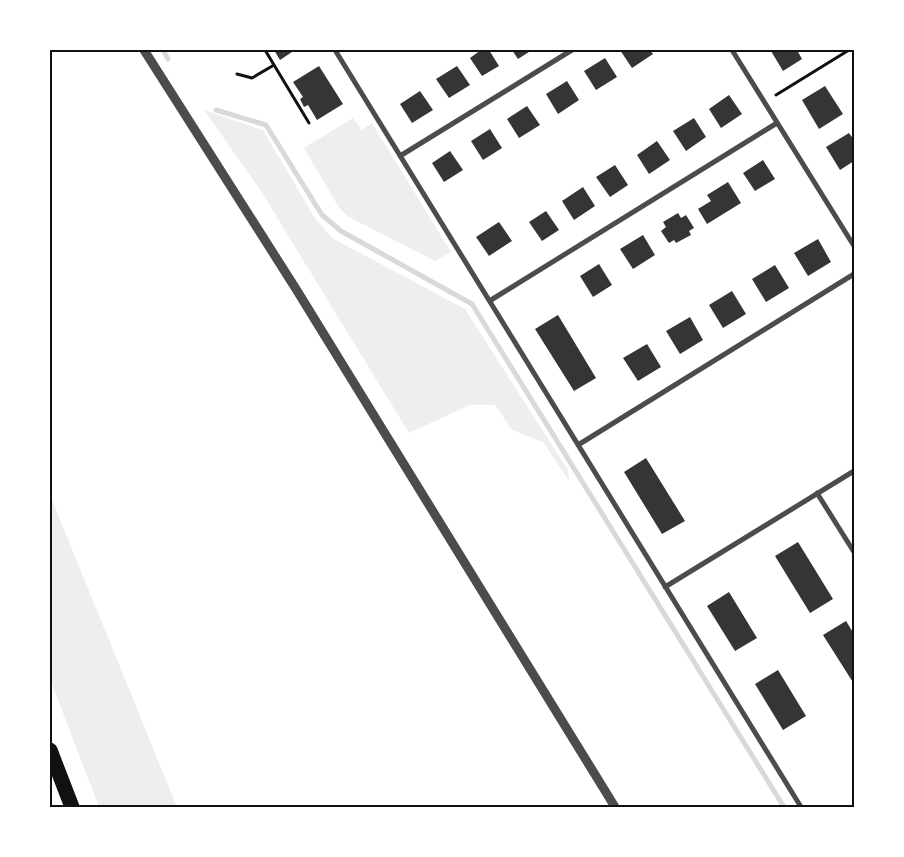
<svg xmlns="http://www.w3.org/2000/svg" width="904" height="857" font-family="'Open Sans',sans-serif">
	<rect width="100%" height="100%" fill="#fff"/>
	<path fill="#eee" d="M204,110L263,130L314,217L332,238L465,309L568,470L569,481L543,442L512,430L495,405H470L409,433L259,188Z
		M353,118L362,130L372,123L451,252L435,261L347,216L338,206L304,148Z
		M50,495L177,807H99L50,679Z"/>
	<g fill="none" stroke-linecap="round" stroke-linejoin="round">
		<path stroke="#d9d9d9" stroke-width="5" d="M163,50L168,59
			M216,110L266,125L322,215L341,231L472,304L784,807"/>
	</g>
	<path fill="#353535" d="M274,50H295L280,60Z
		M481,50H489L499,66L482,76L470,58Z
		M512,50H532L518,59Z
		M620,50H650L653,54L632,68Z
		M773,50H797L802,59L783,71L771,51Z
		M605,58L617,77L596,90L584,71Z
		M319,66L343,104L317,120L308,105L304,107L300,99L303,97L293,82Z
		M457,66L470,85L449,98L436,79Z
		M567,81L579,100L558,114L546,94Z
		M825,86L843,114L819,129L802,100Z
		M420,91L433,110L412,123L400,104Z
		M729,95L742,114L721,128L709,109Z
		M527,106L540,125L519,138L507,119Z
		M694,118L706,137L686,151L673,131Z
		M490,129L502,148L483,160L471,141Z
		M849,133L854,140V161L840,170L826,147Z
		M657,141L670,160L649,174L637,155Z
		M450,151L463,170L444,182L432,163Z
		M763,160L775,179L755,191L743,173Z
		M615,165L628,185L610,197L596,177Z
		M728,182L741,203L707,224L698,209L711,201L707,195Z
		M583,187L595,206L574,220L562,201Z
		M546,211L559,230L542,241L529,222Z
		M678,213L681,218L686,215L694,228L689,231L691,235L676,243L674,240L669,243L661,231L666,227L663,222Z
		M499,222L512,241L489,256L476,237Z
		M643,235L655,255L633,269L620,249Z
		M818,239L831,262L808,276L794,253Z
		M599,264L612,285L593,297L580,276Z
		M775,265L789,288L766,302L752,279Z
		M732,291L746,314L723,328L709,305Z
		M558,315L596,378L574,391L535,329Z
		M690,317L703,340L680,354L666,331Z
		M647,344L661,367L638,381L623,358Z
		M646,458L685,521L662,534L624,472Z
		M798,542L833,599L810,613L775,556Z
		M729,592L757,638L735,651L707,606Z
		M846,621L854,634V684L823,635Z
		M778,670L806,716L783,730L755,684Z"/>
	<g fill="none" stroke-linecap="round" stroke-linejoin="round">
		<path stroke="#111" stroke-width="3" d="M265,50L309,123
			M237,74L252,78L274,65
			M776,95L849,50"/>
		<path stroke="#4c4c4c" stroke-width="5" d="M335,50L801,807
			M732,50L854,246
			M400,156L572,50
			M491,300L777,123
			M578,445L854,274
			M817,493L854,552
			M665,587L854,471"/>
		<path stroke="#4c4c4c" stroke-width="9" d="M144,50L296,289L615,807"/>
		<path stroke="#111" stroke-width="15" d="M50,750L72,807"/>
	</g>
	<rect width="904" height="857" fill="none" stroke="#ffffff" stroke-width="102"/>
	<rect x="51" y="51" width="802" height="755" fill="none" stroke="#111" stroke-width="2"/>
</svg>
